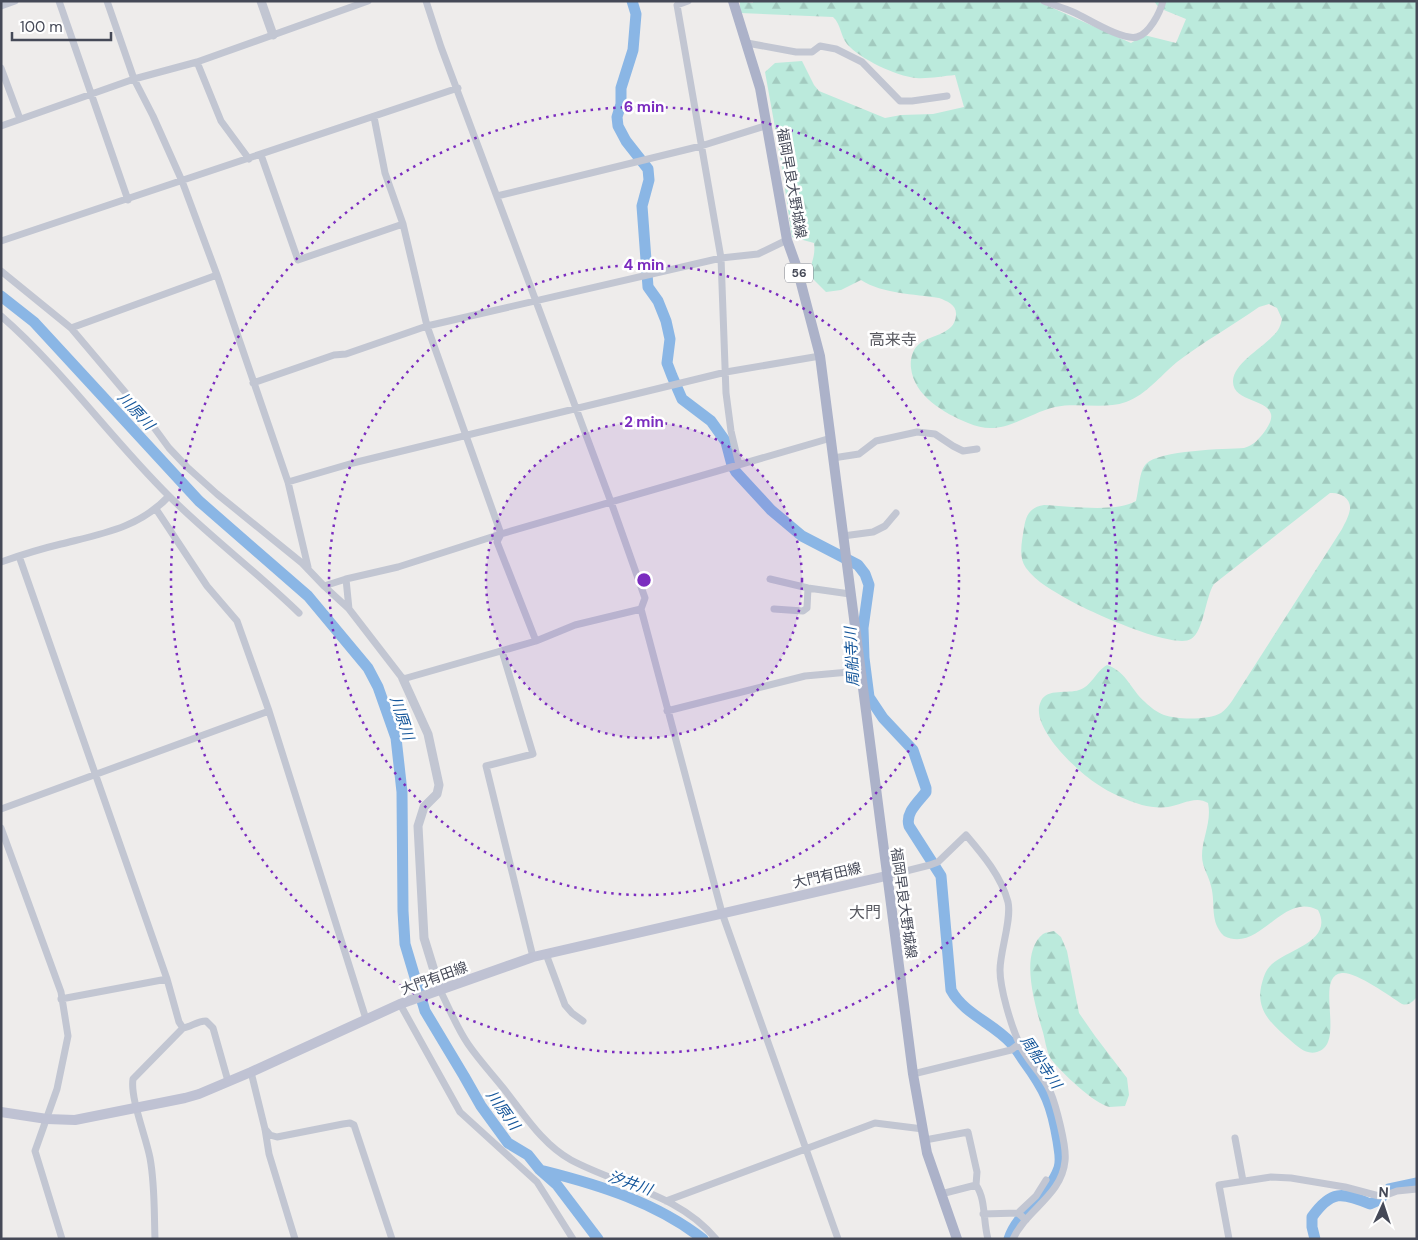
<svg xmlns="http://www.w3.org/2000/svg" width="1418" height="1240" font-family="'DM Sans','Noto Sans JP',sans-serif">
	<defs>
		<pattern id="forest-firs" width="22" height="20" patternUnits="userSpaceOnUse" patternTransform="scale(1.25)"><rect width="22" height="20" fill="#bbeadc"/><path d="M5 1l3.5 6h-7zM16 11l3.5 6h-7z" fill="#a2cabf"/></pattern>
	</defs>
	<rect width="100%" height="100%" fill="#eeeceb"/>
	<path fill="url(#forest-firs)" d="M740,1L753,3V1H1037L1131,43L1144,35L1176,43L1186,19L1159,8L1154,1H1417V997C1412,1002 1409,1006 1402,1004C1390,996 1355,971 1342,973C1313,976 1347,1044 1317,1052C1306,1055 1298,1047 1290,1040C1274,1026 1256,1012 1261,987C1263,979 1265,970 1272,964C1289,949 1334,941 1318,910C1282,891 1260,954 1224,936C1209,921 1216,904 1211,886C1209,876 1202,867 1202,856C1202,838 1212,822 1208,803C1196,795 1181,805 1168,807C1159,808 1150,807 1142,805C1126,800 1110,793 1097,784C1078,772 1028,726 1041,701C1047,688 1068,694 1079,690C1091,687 1096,671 1107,665C1128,673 1130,689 1145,702C1150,707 1158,713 1164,715C1178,720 1209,720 1221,713C1225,710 1229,705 1232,701L1342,529C1345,523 1349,516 1350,509C1351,498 1340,492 1330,493L1214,584C1205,598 1204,631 1191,639C1174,650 1088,611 1069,600C1055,592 1036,582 1026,568C1018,557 1022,541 1024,528C1026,514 1031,507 1044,505C1069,506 1116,513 1136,501C1139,490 1139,471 1146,464C1159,450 1225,449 1244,448C1254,445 1259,439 1265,431C1290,396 1232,407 1233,381C1234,361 1267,346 1278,330C1280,327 1281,323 1282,319L1277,308L1269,304L1259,307C1232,326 1203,342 1177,362C1161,375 1146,395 1126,402C1103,410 1078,402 1055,407C1023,415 1002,438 968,423C944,413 914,396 911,368C910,361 912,351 917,346C928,334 955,336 956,315C957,305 947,301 939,298C914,294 883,294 861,280L841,290L826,292L810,276C810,263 816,257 814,243L792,237L781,161L765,72L775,63L802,61L814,85L819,91L885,118L901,115L933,114L964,107L955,75C943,76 928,79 916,78C896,76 860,59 847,44C840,35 841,24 833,17L740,13Z
		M1054,931L1061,937L1067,951L1079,1013L1095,1036L1127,1078L1129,1095L1125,1106C1120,1106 1114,1107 1110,1107C1095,1105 1060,1071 1051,1059C1046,1051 1045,1038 1042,1029C1035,1005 1019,953 1043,934C1046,932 1051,932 1054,931Z"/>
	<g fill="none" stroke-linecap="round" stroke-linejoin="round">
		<path stroke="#8ab6e5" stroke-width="11" d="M632,1L636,14L633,50L621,88V104L617,117L618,126L626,141L648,169L649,180L642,206L648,287L658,301L666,321L670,339L667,363L672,376L682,399L711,421L726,442L732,465L736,472L771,510L802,536L858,565L865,574L869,585L863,628L864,658L869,697L883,718L913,750L926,788V792C918,802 905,813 909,826L941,876L951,990C964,1014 993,1023 1011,1043C1016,1048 1020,1055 1024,1061C1046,1091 1052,1105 1058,1141C1059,1150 1062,1159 1059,1168C1049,1197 1018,1211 1009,1239
			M1,296L34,322L199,501L308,596L368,668L378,687L396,738L402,792L403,911L405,944L425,1011L464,1076L481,1106L508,1143L528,1155L540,1170L557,1185L598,1239
			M544,1171C600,1185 657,1203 703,1239
			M1315,1239L1312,1227V1217C1331,1190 1342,1192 1370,1204L1379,1200L1389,1189L1417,1183"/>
		<path stroke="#c2c6d2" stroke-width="7" d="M59,1L128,200
			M107,1L134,79L153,116L182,181L217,275L288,482L308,567
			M426,1L441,47L611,502L645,598L641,609L722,913L838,1239
			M688,1L677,5L721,258L726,393L731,431L739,465
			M1044,1C1054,5 1064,8 1073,12C1087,18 1122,41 1137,37C1149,34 1160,13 1163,1
			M1,6L15,1
			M747,43L796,52H812L820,46L836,49L862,62L900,101H912L947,96
			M197,62L221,121L249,159
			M1,68L20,119
			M1,126L134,79L197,62L368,1
			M261,155L298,260L403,224
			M497,196L701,146L768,125
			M1,241L458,88
			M1,271L71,328L147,418L169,448L187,467L217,494L302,563L324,586L346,579L398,567L501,534L831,438
			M1,316C63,370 111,439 169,496C210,537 257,572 299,613
			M71,328L217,275
			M253,383L334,355L346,354L427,326L721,258L758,254L787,240
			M833,458L859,454L876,441L917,432L935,434L953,446L963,451L977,449
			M288,482L353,463L726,372L820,356
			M156,509L207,586L237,621L269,711L366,1019
			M843,536L873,532L885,526L896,513
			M19,556L167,979L179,1022L183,1028
			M1,562C21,555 40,549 61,544C101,534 139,528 169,496
			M346,579L349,609L403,679L536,641L497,542L501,534L427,326L403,224L385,173L374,117
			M770,579L808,588L850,594
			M324,586L349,609
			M774,609L803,611L807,608L808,588
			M536,641L575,625L641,609
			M502,651L533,754L486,766L533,957
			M667,711L805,676L860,671
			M1,809L269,711
			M1,828L61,992L68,1036L57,1089L35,1151L62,1239
			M886,876L930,865L938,862L966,835C983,855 1001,876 1008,902C1012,919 1000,951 1000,970C1000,989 1011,1025 1019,1043C1026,1060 1043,1074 1050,1091C1056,1105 1067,1147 1065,1161C1062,1195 1026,1210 1013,1239
			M546,954L565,1005L572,1013L583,1021
			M440,990C449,1008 457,1028 468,1044C479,1060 492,1074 504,1089C524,1114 542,1144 571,1160C620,1186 679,1194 716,1239
			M61,999L167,979
			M400,1004L460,1112L537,1182L573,1239
			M251,1072L265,1129L269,1154L295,1239
			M913,1074L1011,1050L1019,1044
			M265,1129L270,1135L277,1137L343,1124L350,1123L354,1125L392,1239
			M1235,1138L1243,1181
			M925,1140L968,1132L977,1172L976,1185L941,1194
			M976,1185C986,1199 983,1222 988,1239
			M666,1201L875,1123L923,1129
			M1018,1213L1036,1196L1046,1180
			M983,1214L1018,1213L1026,1220
			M155,1239C154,1212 155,1185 150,1158C146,1137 130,1098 133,1079L183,1028C191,1027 197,1021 206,1021L213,1028L228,1081
			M1229,1239L1219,1185L1271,1177L1291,1178L1345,1187L1379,1196L1389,1194L1397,1191L1417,1189"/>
		<path stroke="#c2c6d2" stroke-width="9" d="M261,1L273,35
			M403,679L428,734L439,785L437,794L424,807L418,826L424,938L440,990"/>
		<path stroke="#bfc2d3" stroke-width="10" d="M1,1112L47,1119L75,1120L185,1098L199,1094L251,1072L400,1004L533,957L886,876"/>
		<path stroke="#acb2c9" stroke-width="10" d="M733,1L760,88L787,240L797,268L820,356L913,1074L927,1153L957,1239"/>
	</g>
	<circle cx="644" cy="580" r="158" fill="#7b2cbf" fill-opacity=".12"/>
	<g fill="none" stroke="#7b2cbf" stroke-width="2.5" stroke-dasharray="2.5 5">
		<circle cx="644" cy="580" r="158"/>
		<circle cx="644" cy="580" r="315"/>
		<circle cx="644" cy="580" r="473"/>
	</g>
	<g text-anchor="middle" stroke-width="5" stroke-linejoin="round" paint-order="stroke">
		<rect fill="#fff" stroke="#7d8089" stroke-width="1" x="785" y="263.5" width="28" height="19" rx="4"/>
		<g font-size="12" font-weight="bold" fill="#454957">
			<text x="799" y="277">56</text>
		</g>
		<g font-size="14" fill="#454957" stroke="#fff">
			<text transform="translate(792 183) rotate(80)" y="5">福岡早良大野城線</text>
			<text transform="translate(827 875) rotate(-13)" y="5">大門有田線</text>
			<text transform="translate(904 903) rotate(82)" y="5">福岡早良大野城線</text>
			<text transform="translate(434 978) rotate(-20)" y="5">大門有田線</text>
		</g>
		<g font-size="15" font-style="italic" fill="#15569a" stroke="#fff">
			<text transform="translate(136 411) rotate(47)" y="5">川原川</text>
			<text transform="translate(852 657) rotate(-93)" y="5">周船寺川</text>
			<text transform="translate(402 718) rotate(72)" y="5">川原川</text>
			<text transform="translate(1041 1062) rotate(56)" y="5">周船寺川</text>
			<text transform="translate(503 1110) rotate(54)" y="5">川原川</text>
			<text transform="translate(630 1183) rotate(19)" y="5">汐井川</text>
		</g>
		<g font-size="16" fill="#585960" stroke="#fff">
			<text x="893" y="345">高来寺</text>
			<text x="865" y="918">大門</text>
		</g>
	</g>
	<circle cx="644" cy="580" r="8" fill="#7b2cbf" stroke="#fff" stroke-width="2.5"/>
	<g font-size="15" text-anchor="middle" font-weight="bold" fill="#7b2cbf" stroke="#fff" stroke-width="5" stroke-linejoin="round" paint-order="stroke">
		<text x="644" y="112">6 min</text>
		<text x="644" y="270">4 min</text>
		<text x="644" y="427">2 min</text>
	</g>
	<rect width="1418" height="1240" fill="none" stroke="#454957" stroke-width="5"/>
	<g transform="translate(1383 1205) rotate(3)" stroke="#ffffff" stroke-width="4" paint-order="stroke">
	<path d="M0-4L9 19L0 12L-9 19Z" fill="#454957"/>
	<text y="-8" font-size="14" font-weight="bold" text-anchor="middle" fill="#454957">N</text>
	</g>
	<path d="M12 32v8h99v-8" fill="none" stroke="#454957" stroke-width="2.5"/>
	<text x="20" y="32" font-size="15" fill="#454957" stroke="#ffffff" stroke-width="4" paint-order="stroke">100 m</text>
</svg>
